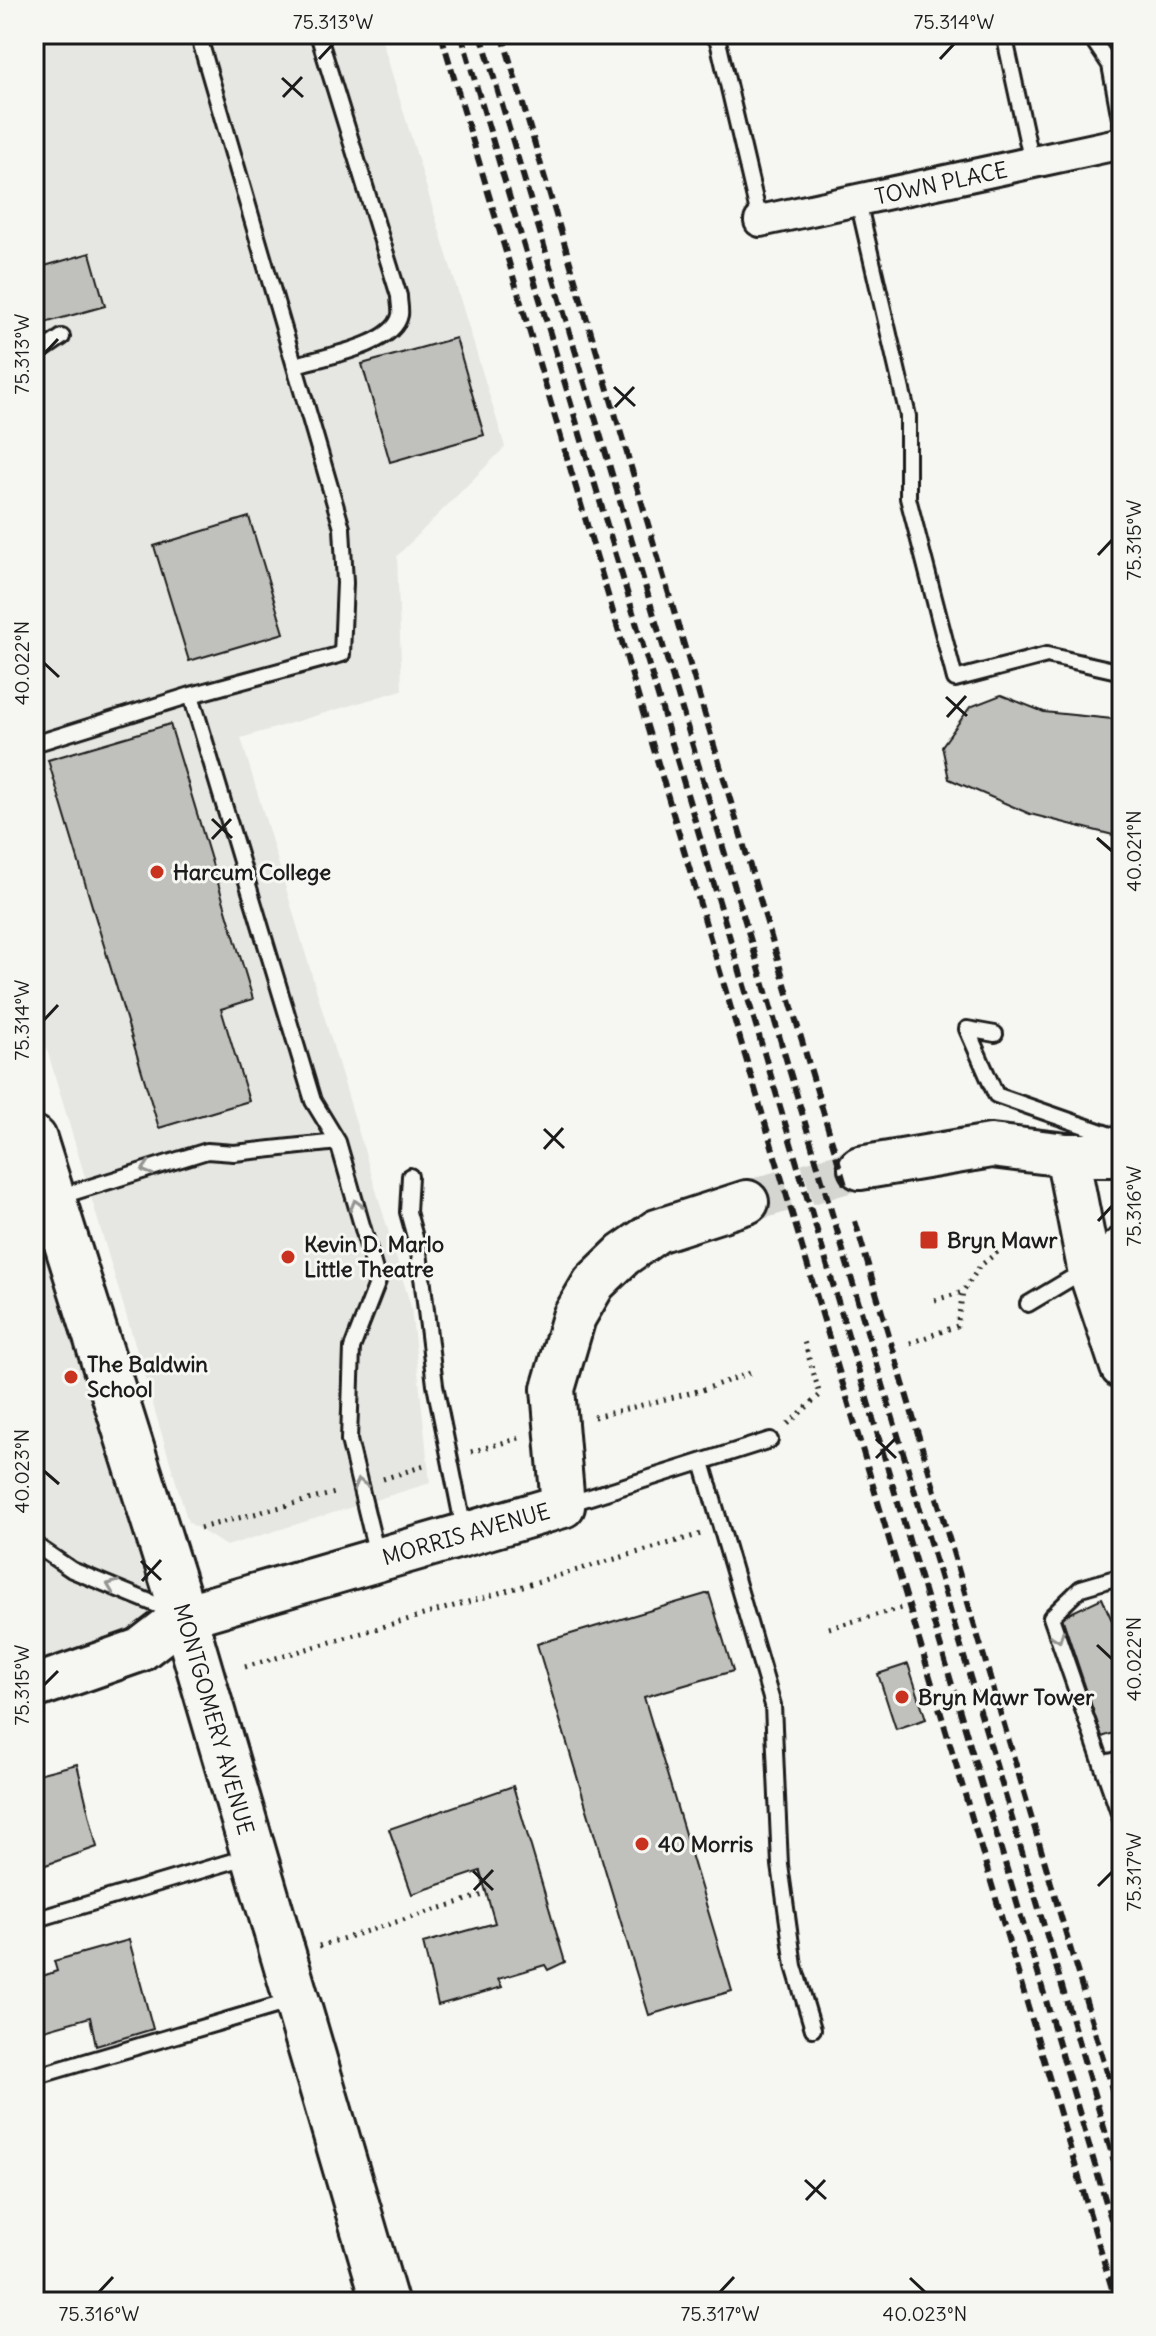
<svg xmlns="http://www.w3.org/2000/svg" width="1156" height="2336" font-family="Delius,sans-serif">
	<rect width="100%" height="100%" fill="#f6f6f2"/>
	<filter id="ink" filterUnits="userSpaceOnUse"><feTurbulence type="fractalNoise" baseFrequency=".0125" numOctaves="2"/><feDisplacementMap in="SourceGraphic" scale="16" xChannelSelector="R" yChannelSelector="G"/><feConvolveMatrix kernelMatrix="1 2 1 2 8 2 1 2 1" color-interpolation-filters="sRGB"/></filter>
	<g filter="url(#ink)">
		<path fill="#e6e6e2" d="M34,34H380L505,447L397,556L402,690L241,738L411,1307L430,1483L226,1546L188,1522L34,1006Z
			M34,1139L184,1616L34,1687Z"/>
		<path fill="#c0c0bd" stroke="#1c1c1c" stroke-width="2" d="M90,253L105,306L34,326V269Z
			M456,338L484,435L390,462L362,364Z
			M249,517L284,633L189,661L154,546Z
			M1001,695L1044,712L1122,720V835H1113L1030,814L949,779L942,746L970,707Z
			M170,724L253,999L221,1009L249,1101L159,1128L48,760Z
			M709,1593L733,1671L644,1697L732,1991L649,2015L537,1644Z
			M1102,1598L1122,1643V1730L1102,1737L1062,1617Z
			M908,1664L926,1719L896,1729L878,1674Z
			M77,1764L97,1847L34,1869V1775Z
			M513,1786L565,1962L548,1970L545,1965L498,1979L502,1987L438,2005L423,1943L495,1923L480,1871L412,1894L389,1829Z
			M129,1940L153,2029L96,2046L90,2017L34,2033V1979L57,1971L54,1961Z"/>
		<g fill="none" stroke-linecap="round" stroke-linejoin="round">
			<path stroke="#d5d5d2" stroke-width="42" stroke-dasharray="42 21" stroke-linecap="butt" d="M747,1202L860,1168"/>
			<g stroke="#1c1c1c" stroke-width="20">
				<path id="lane" d="M712,34L718,41L760,221
					M1004,34L1032,163
					M1089,34L1110,65L1122,130
					M858,201L908,416V498L955,679L1047,655L1122,672
					M34,356L62,337
					M296,365C322,357 394,346 400,315C401,310 399,302 399,296L318,34
					M191,695L313,1101L338,1142
					M34,744L191,695L342,654L345,583L342,528L198,34
					M995,1034L967,1029L996,1095L1122,1139
					M410,1176L408,1212L419,1252L435,1385L464,1530
					M58,1197L207,1151L234,1153L338,1142L378,1281L352,1348L349,1440L377,1555
					M1028,1304L1085,1270
					M702,1462L773,1705L780,1865L794,1966L813,2029
					M568,1504L770,1440
					M34,1544L72,1570L172,1611
					M1122,1576L1081,1588L1051,1617L1122,1822
					M1104,1763L1122,1759
					M34,1920L250,1856
					M34,2077L292,2001"/>
			</g>
			<g stroke="#1c1c1c" stroke-width="36">
				<path id="street" d="M760,221L1122,143"/>
			</g>
			<g stroke="#1c1c1c" stroke-width="48">
				<path id="secondary" d="M1067,1155L1089,1268L1122,1367
					M860,1168L991,1146L1067,1155H1122
					M1104,1312L1122,1249
					M34,1687L140,1650L184,1616L563,1506L553,1389L574,1317L594,1283L623,1255L657,1231L747,1202"/>
			</g>
			<g stroke="#1c1c1c" stroke-width="50">
				<path id="primary" d="M34,1139L184,1616L385,2302"/>
			</g>
			<path stroke="#1c1c1c" stroke-width="5" stroke-dasharray="2 6" stroke-linecap="butt" d="M935,1300L963,1292
				M910,1343L957,1326L963,1292L980,1266L1009,1243L1040,1240
				M594,1417L702,1390L750,1373
				M788,1424L820,1395L803,1338
				M471,1452L519,1438
				M383,1479L427,1465
				M200,1528L339,1492
				M829,1628L901,1608
				M245,1667L701,1534
				M319,1946L483,1895"/>
			<use href="#lane" stroke="#f6f6f2" stroke-width="14"/>
			<use href="#street" stroke="#f6f6f2" stroke-width="30"/>
			<use href="#secondary" stroke="#f6f6f2" stroke-width="42"/>
			<use href="#primary" stroke="#f6f6f2" stroke-width="44"/>
			<path stroke="#1c1c1c" stroke-width="6" stroke-dasharray="12 6" stroke-linecap="butt" d="M441,34L1116,2302
				M461,34L1122,2256
				M481,34L1122,2188
				M502,34L845,1185
				M855,1221L1122,2123"/>
		</g>
		<defs><path id="oneway-chevron" d="M-2-3.5L2.5 0L-2 3.5" fill="none" stroke-width="1.6" stroke-linecap="round" stroke-linejoin="round" transform="scale(2)"/></defs>
		<g stroke="#949492">
			<use href="#oneway-chevron" transform="translate(147 1169) rotate(163)"/>
			<use href="#oneway-chevron" transform="translate(356 1205) rotate(-106)"/>
			<use href="#oneway-chevron" transform="translate(360 1484) rotate(-104)"/>
			<use href="#oneway-chevron" transform="translate(112 1586) rotate(-158)"/>
			<use href="#oneway-chevron" transform="translate(1058 1637) rotate(70)"/>
		</g>
	</g>
	<path fill="none" stroke="#1c1c1c" stroke-width="3" d="M319,59L333,44M940,59L954,44M282,78L303,97M283,97L302,77M44,354L58,339M614,387L635,406M615,407L634,387M1098,555L1112,540M44,663L59,677M946,697L967,716M947,717L966,696M212,819L232,838M1097,838L1112,851M212,839L231,819M44,1020L58,1005M544,1129L564,1148M544,1149L563,1128M1098,1221L1112,1206M876,1439L896,1458M876,1458L896,1438M44,1471L59,1484M141,1561L161,1580M142,1581L161,1560M1097,1645L1112,1659M44,1685L58,1671M473,1871L493,1890M1098,1886L1112,1872M474,1890L493,1870M805,2180L826,2199M806,2200L825,2180M910,2278L925,2292M99,2292L113,2277M720,2292L734,2277"/>
	<g fill="#c8321e" stroke="#f6f6f2" stroke-width="3">
		<circle cx="157" cy="872" r="8"/>
		<rect x="919" y="1230" width="20" height="20" rx="4"/>
		<circle cx="288" cy="1257" r="8"/>
		<circle cx="71" cy="1377" r="8"/>
		<circle cx="902" cy="1697" r="8"/>
		<circle cx="642" cy="1844" r="8"/>
	</g>
	<g text-anchor="middle" stroke-width="6" stroke-linejoin="round" paint-order="stroke">
		<g font-size="22" fill="#1c1c1c" stroke="#f6f6f2">
			<text transform="translate(941 183) rotate(-12)" y="8">TOWN PLACE</text>
			<text transform="translate(466 1534) rotate(-16)" y="8">MORRIS AVENUE</text>
			<text transform="translate(214 1719) rotate(74)" y="8">MONTGOMERY AVENUE</text>
		</g>
		<g font-size="22" font-weight="bold" fill="#1c1c1c" stroke="#f6f6f2" text-anchor="start">
			<text x="173" y="880">Harcum College</text>
			<text x="947" y="1248">Bryn Mawr</text>
			<text x="304" y="1252">Kevin D. Marlo<tspan x="304" dy="25">Little Theatre</tspan></text>
			<text x="87" y="1372">The Baldwin<tspan x="87" dy="25">School</tspan></text>
			<text x="918" y="1705">Bryn Mawr Tower</text>
			<text x="658" y="1852">40 Morris</text>
		</g>
	</g>
	<rect width="1156" height="2336" fill="none" stroke="#f6f6f2" stroke-width="88"/>
	<rect x="44" y="44" width="1068" height="2248" fill="none" stroke="#1c1c1c" stroke-width="3"/>
	<g font-size="20" text-anchor="middle" fill="#1c1c1c">
		<text x="333" y="29">75.313°W</text>
		<text x="954" y="29">75.314°W</text>
		<text transform="translate(22 354) rotate(-90)" y="7">75.313°W</text>
		<text transform="translate(1134 540) rotate(-90)" y="7">75.315°W</text>
		<text transform="translate(22 663) rotate(-90)" y="7">40.022°N</text>
		<text transform="translate(1134 851) rotate(-90)" y="7">40.021°N</text>
		<text transform="translate(22 1020) rotate(-90)" y="7">75.314°W</text>
		<text transform="translate(1134 1206) rotate(-90)" y="7">75.316°W</text>
		<text transform="translate(22 1471) rotate(-90)" y="7">40.023°N</text>
		<text transform="translate(1134 1659) rotate(-90)" y="7">40.022°N</text>
		<text transform="translate(22 1685) rotate(-90)" y="7">75.315°W</text>
		<text transform="translate(1134 1872) rotate(-90)" y="7">75.317°W</text>
		<text x="99" y="2321">75.316°W</text>
		<text x="720" y="2321">75.317°W</text>
		<text x="925" y="2321">40.023°N</text>
	</g>
</svg>
